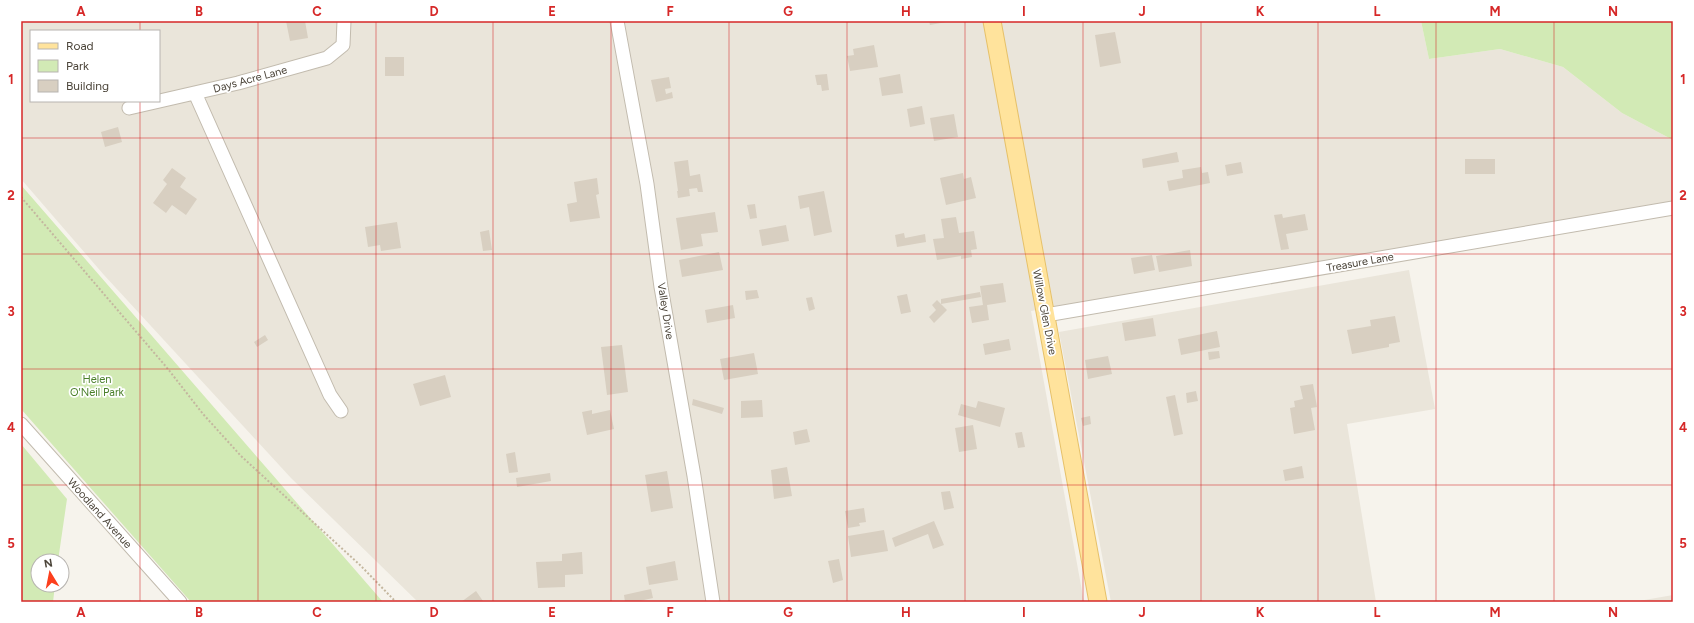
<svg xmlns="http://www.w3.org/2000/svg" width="1694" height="623" font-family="Figtree,sans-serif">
	<rect width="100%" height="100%" fill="#f6f3ec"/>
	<path fill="#eae5da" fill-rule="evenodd" d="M21,21H1421L1429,59L1500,49L1563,67L1622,113L1673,140V204L1031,311L1084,602H418L291,478L104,275L21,179ZM31,31H159V101H31Z
		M1409,270L1435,409L1347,424L1376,602H1111L1059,332Z
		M1673,595V602H1633Z"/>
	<path fill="#d2eab5" d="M1421,21H1673V140L1622,113L1563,67L1500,49L1429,59Z
		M21,185L383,602H191L21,409Z
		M21,444L67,499L58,561H38V585H55L53,602H21Z"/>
	<path fill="#d8cfc1" d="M286,21H305L308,38L290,41Z
		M929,21H946V22L930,25Z
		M1115,32L1121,63L1100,67L1095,35Z
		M874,45L878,67L850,71L847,56L854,55L853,49Z
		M385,57H404V76H385Z
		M827,74L829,90L822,91L821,85H817L815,75Z
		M900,74L903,93L882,96L879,78Z
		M669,77L671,88L665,89L666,94L672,92L673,98L656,102L651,80Z
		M922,106L925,124L910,127L907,109Z
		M954,114L958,137L934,141L930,118Z
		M118,127L122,142L105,147L101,132Z
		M1177,152L1179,162L1143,168L1142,159Z
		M1465,159H1495V174H1465Z
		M688,160L690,176L700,174L703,192H698L697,188L689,189L690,196L678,198L677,191L685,190L678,191L674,162Z
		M1241,162L1243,173L1227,176L1225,165Z
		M1201,167L1202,173L1208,172L1210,183L1169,191L1167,181L1183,178L1182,170Z
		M172,168L186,178L180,187L197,199L186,215L172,205L166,213L153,203L167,184L163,180Z
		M963,173L964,179L971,177L976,198L946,205L940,178Z
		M597,178L599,194L596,195L600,218L570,222L567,204L577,202L574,182Z
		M824,191L832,232L814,236L809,207L800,209L798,196Z
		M755,204L757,218L750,219L747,205Z
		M715,212L718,232L701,234L703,246L681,250L676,218Z
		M1282,214L1283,218L1305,214L1308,230L1286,234L1289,249L1281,250L1274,215Z
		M956,217L959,233L974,231L977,249L971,250L972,257L961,259V256L937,260L933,239L944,238L941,219Z
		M397,222L401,248L381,251L380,245L368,247L365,227Z
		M786,225L789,241L762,246L759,230Z
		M489,230L492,250L483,251L480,232Z
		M904,233L905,238L925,234L926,242L897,247L895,235Z
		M1190,250L1192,266L1159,272L1156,256Z
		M719,252L723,270L682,277L679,260Z
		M1152,255L1155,270L1134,274L1131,258Z
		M1003,283L1006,302L987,305L989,320L972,323L969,307L983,305L980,286Z
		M757,290L759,298L746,300L745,291Z
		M980,292L981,297L941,304V299Z
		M907,294L911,312L901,314L897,296Z
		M812,297L815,309L809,311L806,298Z
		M937,300L947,310L934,323L929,317L936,310L932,305Z
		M733,305L735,318L707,323L705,310Z
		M1395,316L1400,342L1389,344V347L1352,354L1347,330L1371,326L1370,320Z
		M1153,318L1156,336L1125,341L1122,323Z
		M1217,331L1220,347L1181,355L1178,339Z
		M265,335L268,340L257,347L254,342Z
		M1009,339L1011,350L985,355L983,344Z
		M622,345L628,392L607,395L601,347Z
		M1219,351L1220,358L1209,360L1208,352Z
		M754,353L758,374L724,380L720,359Z
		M1108,356L1112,374L1088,379L1085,360Z
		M445,375L451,397L420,406L413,384Z
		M1313,384L1317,407L1311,408L1315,430L1294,434L1290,408L1295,407L1294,401L1303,399L1300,386Z
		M1196,391L1198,401L1187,403L1186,393Z
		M1175,395L1183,434L1174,436L1166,397Z
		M693,399L724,408L722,414L692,405Z
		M762,400L763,417L741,418V401Z
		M978,401L1005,408L1000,427L958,415L961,404L976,408Z
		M592,410V414L610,410L614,429L587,435L582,412Z
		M1090,416L1091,424L1083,426L1081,418Z
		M973,425L977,449L959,452L955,428Z
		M807,429L810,442L795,445L793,432Z
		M1022,432L1025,447L1018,448L1015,433Z
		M515,452L518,472L509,473L506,454Z
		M1302,466L1304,478L1285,481L1283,470Z
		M787,467L792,496L774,499L771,470Z
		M667,471L673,508L651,512L645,475Z
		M550,473L551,481L517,487L516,478Z
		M950,491L954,508L944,510L941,492Z
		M864,508L866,522L859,523L860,526L848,528L845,511Z
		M934,521L944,545L933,549L928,534L895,547L892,538Z
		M884,530L888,551L851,557L848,536Z
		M582,552L583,574L565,575V587L538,588L536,562L562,561V554Z
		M839,559L843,580L833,583L828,561Z
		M675,561L678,580L649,585L646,567Z
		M651,589L653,598L635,602H625L624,595Z
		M476,591L483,601L461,602Z"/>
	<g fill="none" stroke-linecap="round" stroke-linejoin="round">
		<g stroke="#c2bbae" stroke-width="15">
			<path id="minor" d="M617,21L647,184L661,287L694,476L713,602
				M195,93L330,395L341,411
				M129,108L238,83L327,58L343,45L344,21
				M1046,315L1673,208
				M21,424L180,602"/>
		</g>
		<g stroke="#e6c16a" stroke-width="19">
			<path id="major" d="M992,21L1098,602"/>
		</g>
		<path stroke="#c4b79f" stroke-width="2" stroke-dasharray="2 2" stroke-linecap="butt" d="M21,197L168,369L203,414L241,456L360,565L396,602"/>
		<use href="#minor" stroke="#fff" stroke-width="13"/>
		<use href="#major" stroke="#ffe39c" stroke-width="17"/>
	</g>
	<path fill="none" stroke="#d62828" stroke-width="1" stroke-opacity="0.55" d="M140,21V31M258,21V602M376,21V602M493,21V602M611,21V602M729,21V602M847,21V602M965,21V602M1083,21V602M1201,21V602M1318,21V602M1436,21V602M1554,21V602M140,101V602M21,138H1673M21,254H1673M21,369H1673M21,485H1673"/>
	<g text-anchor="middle" stroke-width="3.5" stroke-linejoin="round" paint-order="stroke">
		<g font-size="11" fill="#4b4439" stroke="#fff">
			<text transform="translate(250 79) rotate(-15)" y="4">Days Acre Lane</text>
			<text transform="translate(1360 262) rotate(-10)" y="4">Treasure Lane</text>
			<text transform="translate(666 311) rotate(81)" y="4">Valley Drive</text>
			<text transform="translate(1045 312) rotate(79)" y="4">Willow Glen Drive</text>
			<text transform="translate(100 513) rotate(48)" y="4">Woodland Avenue</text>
		</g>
		<g font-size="11" fill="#4a7f2a" stroke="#fff">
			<text x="97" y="383">Helen<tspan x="97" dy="13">O'Neil Park</tspan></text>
		</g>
	</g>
	<rect width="1694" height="623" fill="none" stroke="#ffffff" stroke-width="44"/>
	<rect x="30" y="30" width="130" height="72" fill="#ffffff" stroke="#b7b4b0"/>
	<rect x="38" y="43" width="20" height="6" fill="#ffe39c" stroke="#b7b4b0"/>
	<text x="66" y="50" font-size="12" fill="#4b4439">Road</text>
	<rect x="38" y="60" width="20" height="12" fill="#d2eab5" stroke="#b7b4b0"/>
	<text x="66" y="70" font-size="12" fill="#4b4439">Park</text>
	<rect x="38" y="80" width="20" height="12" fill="#d8cfc1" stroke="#b7b4b0"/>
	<text x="66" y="90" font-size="12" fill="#4b4439">Building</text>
	<g transform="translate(50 573) rotate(350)"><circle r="19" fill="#ffffff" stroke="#b7b4b0"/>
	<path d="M0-3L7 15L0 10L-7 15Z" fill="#fc3f1d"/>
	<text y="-6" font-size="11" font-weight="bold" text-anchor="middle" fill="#4b4439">N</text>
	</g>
	<rect x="22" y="22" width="1650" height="579" fill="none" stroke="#d62828" stroke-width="1.5"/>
	<g font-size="13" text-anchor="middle" font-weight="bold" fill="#d62828">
		<text x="81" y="16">A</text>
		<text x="199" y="16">B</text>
		<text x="317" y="16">C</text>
		<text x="434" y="16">D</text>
		<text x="552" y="16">E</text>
		<text x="670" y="16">F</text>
		<text x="788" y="16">G</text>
		<text x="906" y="16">H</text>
		<text x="1024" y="16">I</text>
		<text x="1142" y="16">J</text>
		<text x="1260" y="16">K</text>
		<text x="1377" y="16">L</text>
		<text x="1495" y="16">M</text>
		<text x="1613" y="16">N</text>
		<text x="11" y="84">1</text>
		<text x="1683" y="84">1</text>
		<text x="11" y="200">2</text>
		<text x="1683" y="200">2</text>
		<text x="11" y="316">3</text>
		<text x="1683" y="316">3</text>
		<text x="11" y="432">4</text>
		<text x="1683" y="432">4</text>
		<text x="11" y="548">5</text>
		<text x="1683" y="548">5</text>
		<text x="81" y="617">A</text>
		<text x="199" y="617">B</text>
		<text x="317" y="617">C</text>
		<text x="434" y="617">D</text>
		<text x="552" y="617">E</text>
		<text x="670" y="617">F</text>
		<text x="788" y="617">G</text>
		<text x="906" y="617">H</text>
		<text x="1024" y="617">I</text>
		<text x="1142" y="617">J</text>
		<text x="1260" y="617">K</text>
		<text x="1377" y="617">L</text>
		<text x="1495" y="617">M</text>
		<text x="1613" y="617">N</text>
	</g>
</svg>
